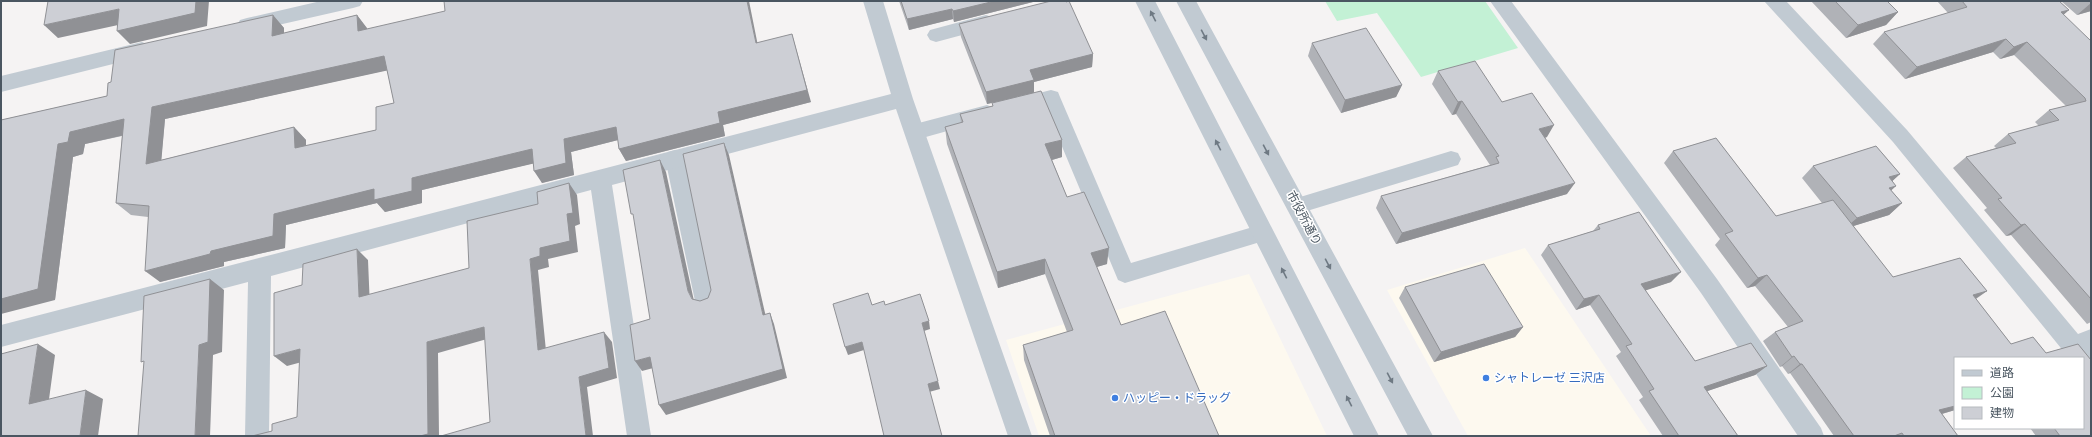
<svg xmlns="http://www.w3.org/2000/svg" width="2092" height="437" font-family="Ubuntu,'Noto Sans JP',sans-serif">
	<rect width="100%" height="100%" fill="#f5f3f3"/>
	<path fill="#fdf9ef" d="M1525,248L1651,436H1468L1387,290Z
		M1249,274L1327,436H1039L1006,340Z"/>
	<path fill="#c3f1d5" d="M1325,1H1485L1518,48L1421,77L1377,13L1337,21Z"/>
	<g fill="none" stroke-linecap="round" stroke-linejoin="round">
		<path fill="#c1cad2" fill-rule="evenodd" d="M986,15L992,17L995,22L992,27L936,42L930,40L927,35L930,30Z
			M1051,90L1058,92L1060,97L1131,263L1263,224L1270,227L1273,233L1270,239L1125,283L1118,280L1045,106L1018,112L1011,110L1009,105L1011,100Z
			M987,105L994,108L996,113L994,118L915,140L908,137L905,132L908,127L915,124Z
			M675,150L682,152L685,158L715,301L712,308L705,310L698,308L695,301L665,158L668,152Z
			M1451,151L1458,153L1461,159L1458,165L1297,214L1290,212L1287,206L1290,200L1297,198Z"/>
		<path fill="#c1cad2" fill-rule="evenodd" d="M321,1H363L360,6L353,8L247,32L240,30L237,25L240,20L247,18Z
			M863,1H883L913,99L1032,436H1008L896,109L612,185L651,436H627L591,190L271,276L269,436H245L248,282L1,347V325L891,94Z
			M1490,1H1511L1717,279L1821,428L1824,436H1798L1701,293Z
			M1764,1H1786L1907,130L2078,334L2091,329V378L2083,375V358H2069L1893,142Z
			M142,42L149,45L152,50L149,55L1,92V76Z"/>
		<path fill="#c1cad2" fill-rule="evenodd" d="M1135,1H1155L1379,436H1354Z
			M1176,1H1196L1433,436H1408Z"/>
	</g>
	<path fill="#b0b2b7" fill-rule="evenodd" d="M899,1H1037L954,22L953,19L909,30Z
		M1811,1H1887L1898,12L1886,25L1846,38Z
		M1937,1H2059L2069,10L2063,15L2091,41V322L2087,324L2011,235L2006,236L1984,210L1987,208L1953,168L1966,157L1996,148L1994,146L2008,134L2039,126L2035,122L2049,110L2066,106L2014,55L2000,59L1993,52L1905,79L1873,44L1884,32L1948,13Z
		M2061,1H2091V11L2077,15Z
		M273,15L284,28V33L357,15L367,29L757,42L811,102L723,125L725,136L626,161L619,149L618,140L571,152L574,175L542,183L534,163L422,190V203L385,212L377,203L286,225L285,248L224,262V266L160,282L148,217L131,215L116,203L122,136L85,144L83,154L73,157L55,300L1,120L107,96L111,82ZM387,70L394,103L376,130L306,146V140L294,127L161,160L165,119Z
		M959,24L1093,54L1092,67L1034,82V93L1062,157L1052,160L1067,197L1107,264L1096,267L1121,325L1219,436H1050L1024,360L1023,345L1067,332L1045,274L998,288L947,144L945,127L961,123L960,114L993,106L992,103L1020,96L987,104L961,37Z
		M1312,43L1402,85L1396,97L1341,113L1308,56Z
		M1438,71L1502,102L1547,137L1545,138L1567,194L1396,244L1376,208L1381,196L1490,165L1456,114L1452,115L1432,84Z
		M1716,138L1776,216L1822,203L1802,178L1813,166L1876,146L1900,174L1892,181L1896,186L1891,190L1902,203L1889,215L1853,226L1893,277L1960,258L1987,291L1976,299L2011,344L2033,337L2046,353L2078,344L2091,360V436H2036L2030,428H2083V358H1955V410L1942,414L1958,436H1834L1790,373L1788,374L1782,366L1780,367L1763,341L1775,332L1788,327L1755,286L1747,288L1715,245L1720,239L1664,163L1673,151Z
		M1598,225L1671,282L1645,290L1695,361L1767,366L1755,375L1707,391L1738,436H1663L1639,400L1643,397L1616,356L1621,352L1590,305L1576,310L1541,255L1548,245L1593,231Z
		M1405,287L1523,327L1515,337L1434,362L1399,298Z"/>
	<path fill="#909195" d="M196,1H209L207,26L130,44L117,31Z
		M747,1H749L760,56L756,43Z
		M995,1H1037L954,22L953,11Z
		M2091,3V11L2077,15Z
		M119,9L132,22L58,38L44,25Z
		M952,9L953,19L909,30L907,19Z
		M2069,10L2055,22L2061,12Z
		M1898,12L1886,25L1846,38L1858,25Z
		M273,15L284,28V49L272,36Z
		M357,15L367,28L368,44L358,31Z
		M792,34L811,102L723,125L725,136L626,161L619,149L718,112Z
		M2006,39L1993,52L1905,79L1917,67Z
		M2027,42L2014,55L2000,59L2014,47Z
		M1093,54L1092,67L1034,82V93L987,104L986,92L1030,70Z
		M384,56L394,69L165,119L160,176L146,164L152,107Z
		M1402,85L1396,97L1341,113L1345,100Z
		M1462,101L1456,114L1452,115L1458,102Z
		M124,119L138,132L85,144L83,154L73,157L55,300L1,314V299L58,144L70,132Z
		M1554,125L1547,137L1532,141L1539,129Z
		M294,127L306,140V161L295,148Z
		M616,127L622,139L571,152L574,175L542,183L534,171L564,139Z
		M1062,140V157L1045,162V144Z
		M724,143L729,155L768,326L763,315Z
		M532,149L540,162L422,190V203L385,212L377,203L286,225L285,248L224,262V266L160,282L145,271L211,251L274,214L412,178Z
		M660,160L666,172L694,301L698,309L688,291Z
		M1900,174L1887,186L1889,177Z
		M569,183L577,195L580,224L575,226L578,252L548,259L549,267L538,270L547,361L538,350L530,259L540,248L567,214Z
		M1575,183L1567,194L1396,244L1402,233Z
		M1896,186L1883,198L1889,188Z
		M1902,203L1889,215L1844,229L1857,218Z
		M2025,224L2011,235L2006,236L2021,225Z
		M1109,248L1107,264L1090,269L1091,253Z
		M357,249L368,260L370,308L359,297Z
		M1045,259V274L998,288L997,272Z
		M1681,272L1671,282L1632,295L1641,284Z
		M1767,275L1755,286L1747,288L1758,278Z
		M210,279L224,290L222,352L213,355L210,436H195L199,345Z
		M1987,291L1972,301L1973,295Z
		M1599,295L1590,305L1576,310L1584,299Z
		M770,313L774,324L787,378L666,415L659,405Z
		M929,321L930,329L924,331L922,323Z
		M484,327L494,337L438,353L439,436H420L427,342Z
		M1523,327L1515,337L1434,362L1441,352Z
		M604,332L612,342L617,378L587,387L593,436H586L579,377Z
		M862,342L864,350L848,355L845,347Z
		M38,344L55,355L47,414L29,404Z
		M300,349L313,359L287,366L274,356Z
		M1794,356L1782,366L1780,367L1792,357Z
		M650,357L657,367L642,371L635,361Z
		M1800,364H1802L1790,373L1788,374Z
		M1767,366L1755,375L1693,396L1704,387Z
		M938,381L940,389L929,392L928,384Z
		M86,390L103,399L98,436H80Z
		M1955,406V410L1924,419L1939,410Z"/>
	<path fill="#cdcfd5" stroke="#909195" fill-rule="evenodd" d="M48,1H196L195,13L117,31L119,9L44,25Z
		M444,1H747L756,43L792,34L807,90L718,112L720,123L619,149L616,127L564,139L566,163L534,171L532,149L412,178V191L374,200V189L274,214L273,236L211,251L210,254L145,271L149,206L116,203L124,119L70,132L68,142L58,144L38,289L1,299V120L107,96L108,83L111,82L115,50L273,15L272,36L357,15L358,31L445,11ZM384,56L394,103L376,107V130L295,148L294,127L146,164L152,107Z
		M901,1H995L953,11L952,9L907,19Z
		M1051,1H1065L1066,2L1069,1L1093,54L1030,70L1034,80L986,92L959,24Z
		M1835,1H1887L1898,12L1858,25Z
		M1962,1H2059L2069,10L2061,12L2091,41V299L2025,224L2021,225L1998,199L2002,198L1966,157L2016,143L2008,134L2059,120L2049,110L2086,101L2085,98L2027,42L2014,47L2006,39L1917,67L1884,32L1967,7Z
		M1366,28L1402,85L1345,100L1312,43Z
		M1475,61L1502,102L1532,93L1554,125L1539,129L1575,183L1402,233L1381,196L1499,163L1496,157L1499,156L1462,101L1458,102L1438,71Z
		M1041,91L1062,140L1045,144L1067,197L1084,192L1109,248L1091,253L1121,325L1165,311L1219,436H1055L1023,345L1073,330L1045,259L997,272L945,127L963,122L960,114L993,106L992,103Z
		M1716,138L1776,216L1833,200L1893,277L1960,258L1987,291L1973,295L2011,344L2033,337L2046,353L2078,344L2091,360V436H2060L2054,428H2083V358H1955V406L1939,410L1958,436H1904L1902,433L1894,436H1854L1802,364H1800L1794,356L1792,357L1775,332L1803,321L1767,275L1758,278L1725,234L1733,231L1673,151Z
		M724,143L763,315L770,313L783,369L659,405L650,357L635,361L630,325L650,319L633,214H631L623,170L660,160L688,291L692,299L700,301L708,298L711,290L683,154Z
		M1876,146L1900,174L1889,177L1896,186L1889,188L1902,203L1857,218L1813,166Z
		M569,183L573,213L567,214L570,241L540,248V256L530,259L538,350L604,332L609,368L579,377L586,436H441L490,422L484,327L427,342L428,434L420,436H252L272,431V424L297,417L300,349L274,356V293L302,285L303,264L357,249L359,297L469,268L467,221L538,204L537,192Z
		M1639,212L1681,272L1641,284L1695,361L1751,343L1767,366L1704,387L1738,436H1679L1649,391L1654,389L1626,346L1632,344L1599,295L1584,299L1548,245L1600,229L1598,225Z
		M1484,264L1523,327L1441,352L1405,287Z
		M210,279L208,342L199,345L195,436H138L144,361L141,362L144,296Z
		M868,293L872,305L884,301L885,305L920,294L929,321L922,323L938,381L928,384L942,436H884L862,342L845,347L833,304Z
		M38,344L29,404L86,390L80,436H1V354Z"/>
	<defs><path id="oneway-solid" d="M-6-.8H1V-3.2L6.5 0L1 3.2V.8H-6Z"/></defs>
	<g fill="#6e7983">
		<use href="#oneway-solid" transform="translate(1153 16) rotate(-117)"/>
		<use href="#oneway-solid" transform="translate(1204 35) rotate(62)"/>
		<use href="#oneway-solid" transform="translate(1218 145) rotate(-117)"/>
		<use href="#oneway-solid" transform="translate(1266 150) rotate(62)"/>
		<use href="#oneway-solid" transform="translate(1328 264) rotate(62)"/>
		<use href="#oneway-solid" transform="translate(1284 273) rotate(-117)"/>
		<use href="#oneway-solid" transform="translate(1390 378) rotate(62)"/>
		<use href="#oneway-solid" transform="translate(1349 401) rotate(-117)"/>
	</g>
	<g fill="#3f7fe0" stroke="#fff" stroke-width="1.5">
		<circle cx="1486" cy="378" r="4"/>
		<circle cx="1115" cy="398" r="4"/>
	</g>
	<g text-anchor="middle" stroke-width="3" stroke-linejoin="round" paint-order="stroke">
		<g font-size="12" fill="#4a5661" stroke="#fff">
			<text transform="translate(1304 218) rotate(62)" y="4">市役所通り</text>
		</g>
		<g font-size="12" fill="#366cbe" stroke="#fff" text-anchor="start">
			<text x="1494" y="382">シャトレーゼ 三沢店</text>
			<text x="1123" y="402">ハッピー・ドラッグ</text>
		</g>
	</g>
	<rect width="2092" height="437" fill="none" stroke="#4a5661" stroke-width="4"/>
	<rect x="1954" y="357" width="130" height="72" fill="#ffffff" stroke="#b7bbc0"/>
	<rect x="1962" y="370" width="20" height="6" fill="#c1cad2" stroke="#b7bbc0"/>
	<text x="1990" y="377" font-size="12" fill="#4a5661">道路</text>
	<rect x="1962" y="387" width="20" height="12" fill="#c3f1d5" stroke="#b7bbc0"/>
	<text x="1990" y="397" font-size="12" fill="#4a5661">公園</text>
	<rect x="1962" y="407" width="20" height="12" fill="#cdcfd5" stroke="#b7bbc0"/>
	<text x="1990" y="417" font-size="12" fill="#4a5661">建物</text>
</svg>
